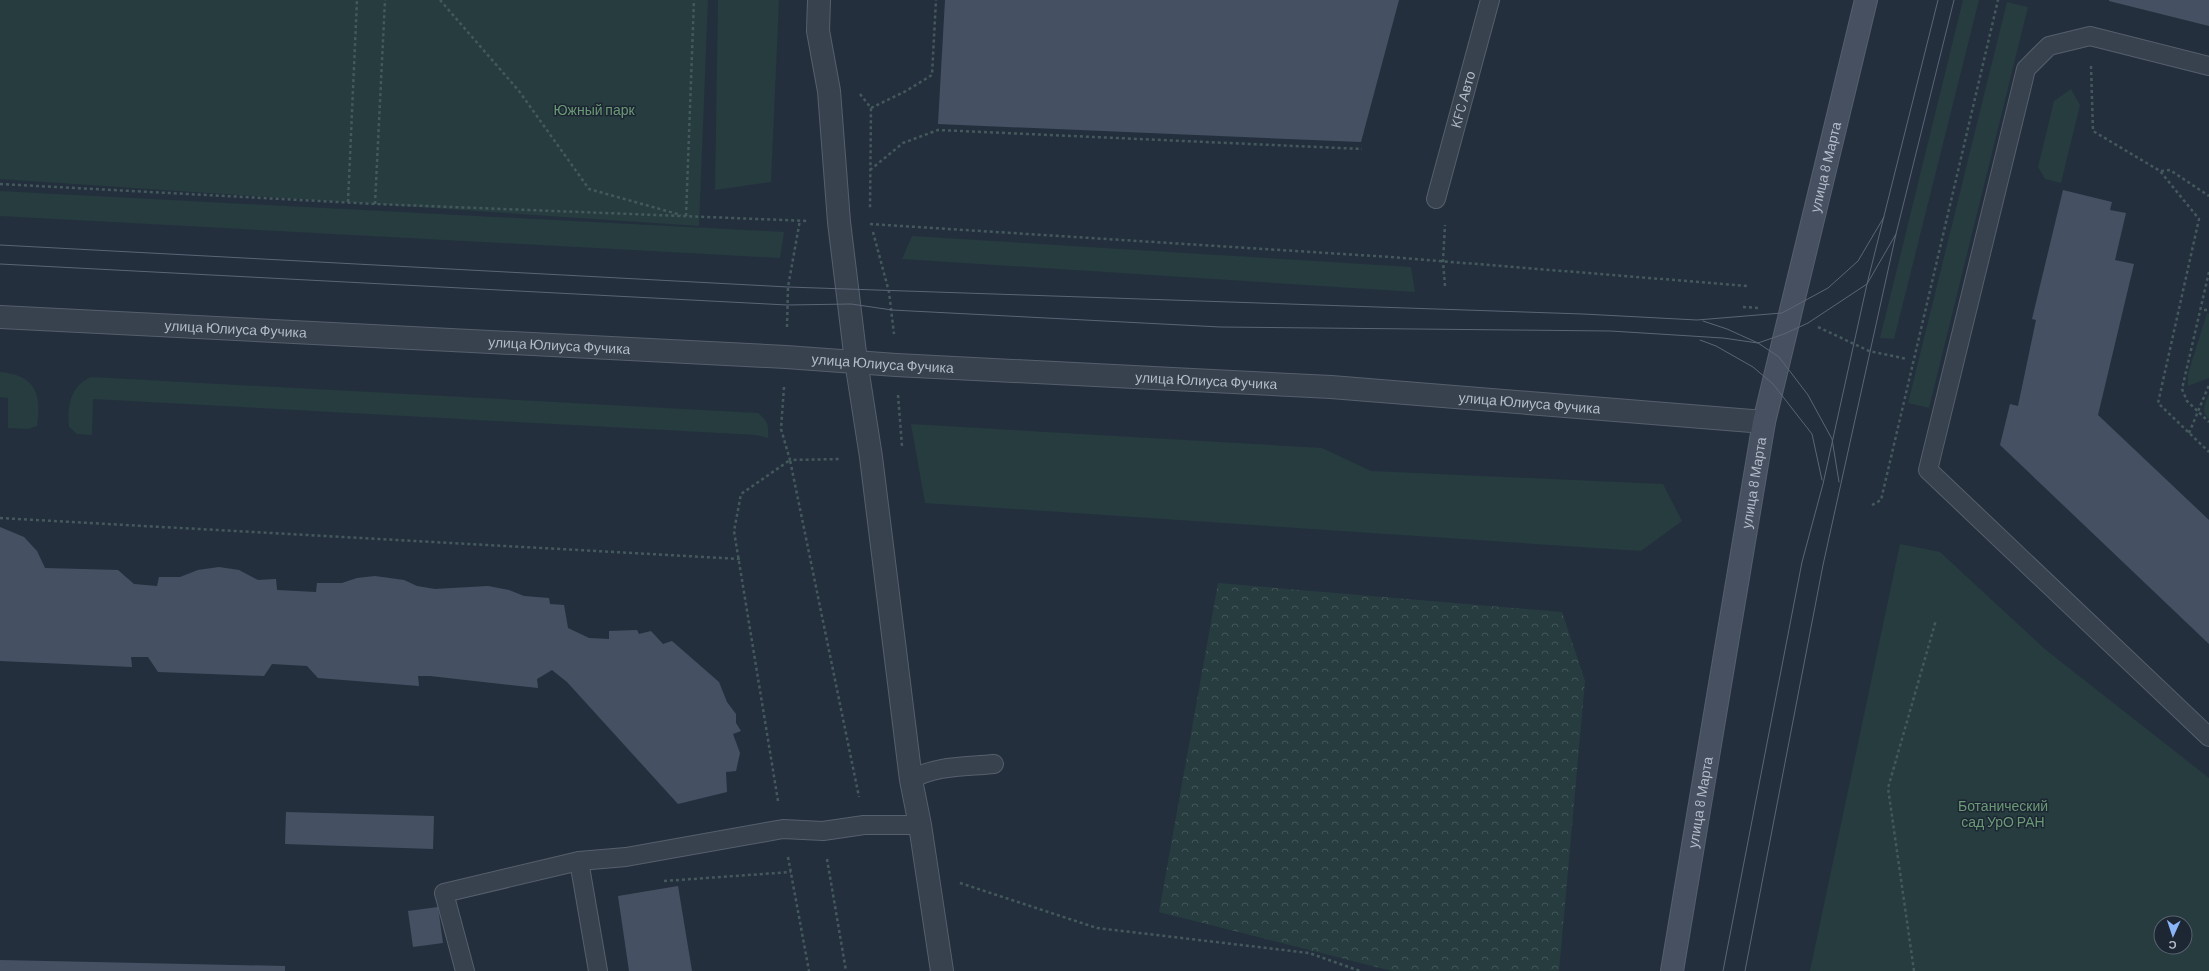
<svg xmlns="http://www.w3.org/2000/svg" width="2209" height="971" font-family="Barlow,sans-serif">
	<defs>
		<pattern id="forest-crowns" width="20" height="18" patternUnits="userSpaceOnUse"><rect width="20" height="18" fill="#263c3f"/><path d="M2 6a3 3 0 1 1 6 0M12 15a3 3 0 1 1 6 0" fill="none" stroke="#435659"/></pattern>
	</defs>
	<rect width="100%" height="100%" fill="#242f3e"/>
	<path fill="#263c3f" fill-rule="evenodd" d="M0,0H708L699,226L0,179Z
		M718,0H779L771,182L715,190Z
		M1963,0H1979L1894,339L1880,338Z
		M2007,2L2028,7L1929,408L1908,403Z
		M2071,89L2080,105L2061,183L2045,179L2038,167L2054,101Z
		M0,191L784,232L780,258L0,216Z
		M912,236L1411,267L1415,292L902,259Z
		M2207,313L2209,314V378L2188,386V374Z
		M0,372C35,375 42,393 37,426L28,429L8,428V398L0,397Z
		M91,377L758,413C768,421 769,426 768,438L756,435L93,399L92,435L77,434L69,427C67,407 70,386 91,377Z
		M2209,394V419C2200,411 2205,403 2209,394Z
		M911,424L1322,448L1371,471L1663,484L1682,521L1641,551L925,503Z
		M1900,544L1940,552L2046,650L2209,778V971H1810ZM2161,923H2185V947H2161Z"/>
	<path fill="url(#forest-crowns)" d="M1218,583L1562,612L1585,681L1559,971H1392L1159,912Z"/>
	<path fill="#455162" d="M945,0H1399L1361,142L938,124Z
		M2109,0H2209V26L2109,1Z
		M2063,190L2112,202L2110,210L2126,213L2115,260L2134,264L2098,415L2209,520V644L2000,445L2010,404L2018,406L2036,320L2032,319Z
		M0,527L24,537L37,551L45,568L118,570L134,584L157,586L159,577H180L198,570L219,567L239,570L258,580L276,579L277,590L316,592L317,583H342L357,578L375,576L404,580L417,586L435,589L488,586L509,590L524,596L549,598L550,604L564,605L568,628L589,638L609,639V631L637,630L639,634L651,631L663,644L672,641L719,682L727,702L736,714V723L741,731L733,734L740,753L736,771L726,772L727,792L678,804L567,682L552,670L537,679L538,688L430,676H418L419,686L318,678L307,666L272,664L264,676L158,672L148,657H131L132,667L0,661Z
		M286,812L434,816L433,849L285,844Z
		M678,886L692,971H629L618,896Z
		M438,907L443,943L413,947L408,911Z
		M0,960L285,966V971H0Z"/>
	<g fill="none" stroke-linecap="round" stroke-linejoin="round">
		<g stroke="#565f6c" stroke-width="20">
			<g id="service">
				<path d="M2209,66L2090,36L2049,46L2026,69L1928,470L2209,737"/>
				<path id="s1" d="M1436,199L1490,0"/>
				<path d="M911,780C935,765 967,767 994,764"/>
				<path d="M579,861L598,971"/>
				<path d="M465,971L444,893L579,861L626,857L783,829L823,831L864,825H920"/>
			</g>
		</g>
		<g stroke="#565f6c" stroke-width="24">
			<path id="minor" d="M819,0L818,31L829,91L839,222L856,361L871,457L911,780L920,825L942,971"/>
		</g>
		<g stroke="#565f6c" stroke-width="24">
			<g id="tertiary">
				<path id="s2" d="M0,317L786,357L896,365L1331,387L1764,422"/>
			</g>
		</g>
		<g stroke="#565f6c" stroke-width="24">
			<g id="secondary">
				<path id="s3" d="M1672,971L1764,422L1866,0"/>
			</g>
		</g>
		<path stroke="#44595c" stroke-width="2.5" stroke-dasharray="3 3" stroke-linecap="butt" d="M440,0L519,91L589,189L681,215
			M2091,66L2093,131L2160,171L2199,219L2158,403L2209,452
			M860,94L871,108L870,209
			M871,108L906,91L932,75L936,0
			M870,170L903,143L938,130L1362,149
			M2161,171L2170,170L2209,196
			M0,184L375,204L809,221
			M348,202L357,0
			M375,204L385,0
			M686,216L694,0
			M870,224L1390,257L1748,286
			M873,232L889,292L894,334
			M2209,272L2182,389L2187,401L2209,422
			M1445,286L1443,261L1445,225
			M1743,307L1760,308
			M2204,310H2209
			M787,327L788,287L800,220
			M1818,327L1869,351L1907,359
			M784,387L781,429L790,460L841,459
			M898,395L902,446
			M2189,433L2209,385
			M1872,505L1881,500L1998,0
			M0,518L740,559
			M778,801L734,531L741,494L790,460L859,797
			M788,857L809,971
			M827,859L846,971
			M664,881L791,872
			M960,883L1097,928L1309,953L1360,971
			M1914,971L1888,788L1936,620"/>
		<use href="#service" stroke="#38414e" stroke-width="18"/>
		<use href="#minor" stroke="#38414e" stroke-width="22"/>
		<use href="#tertiary" stroke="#38414e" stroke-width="22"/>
		<use href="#secondary" stroke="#465061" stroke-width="22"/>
		<path stroke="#5a6575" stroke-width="1" d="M0,245L788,287L1583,314L1697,320L1782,313L1828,288L1858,261L1884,217
			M0,264L787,305L851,304L892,310L1220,327L1611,331L1723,338L1758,343L1784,334L1808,323L1867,284L1896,234
			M1703,321L1727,329L1758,343L1779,357L1808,395L1832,439L1839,482
			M1700,340L1716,346L1753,367L1773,384L1812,434L1822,480
			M1723,971L1802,562L1823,484L1867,284L1938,0
			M1745,971L1823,565L1896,234L1954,0"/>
	</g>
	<g text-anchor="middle" stroke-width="3" stroke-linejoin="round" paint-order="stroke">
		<g font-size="14" fill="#b4bcc9" stroke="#1d2633">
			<text dy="5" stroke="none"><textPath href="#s1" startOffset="103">KFC Авто</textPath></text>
			<text dy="5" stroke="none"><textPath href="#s3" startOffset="819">улица 8 Марта</textPath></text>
			<text dy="5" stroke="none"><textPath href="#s2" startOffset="236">улица Юлиуса Фучика</textPath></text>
			<text dy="5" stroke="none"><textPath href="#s2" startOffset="560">улица Юлиуса Фучика</textPath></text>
			<text dy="5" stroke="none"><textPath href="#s2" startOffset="884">улица Юлиуса Фучика</textPath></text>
			<text dy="5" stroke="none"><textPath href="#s2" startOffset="1208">улица Юлиуса Фучика</textPath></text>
			<text dy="5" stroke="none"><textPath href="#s2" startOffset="1532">улица Юлиуса Фучика</textPath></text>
			<text dy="5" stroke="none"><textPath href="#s3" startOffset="495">улица 8 Марта</textPath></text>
			<text dy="5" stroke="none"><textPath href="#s3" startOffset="171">улица 8 Марта</textPath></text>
		</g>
		<g font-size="14" fill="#6b9a76" stroke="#1d2633">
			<text x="594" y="115">Южный парк</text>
			<text x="2003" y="811">Ботанический<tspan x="2003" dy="16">сад УрО РАН</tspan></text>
		</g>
	</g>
	<g transform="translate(2173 935) rotate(183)"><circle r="19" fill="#1d2633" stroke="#59626f"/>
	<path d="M0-3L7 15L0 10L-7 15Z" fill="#8ab4f8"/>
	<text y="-6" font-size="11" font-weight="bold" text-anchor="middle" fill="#b4bcc9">С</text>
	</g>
</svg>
